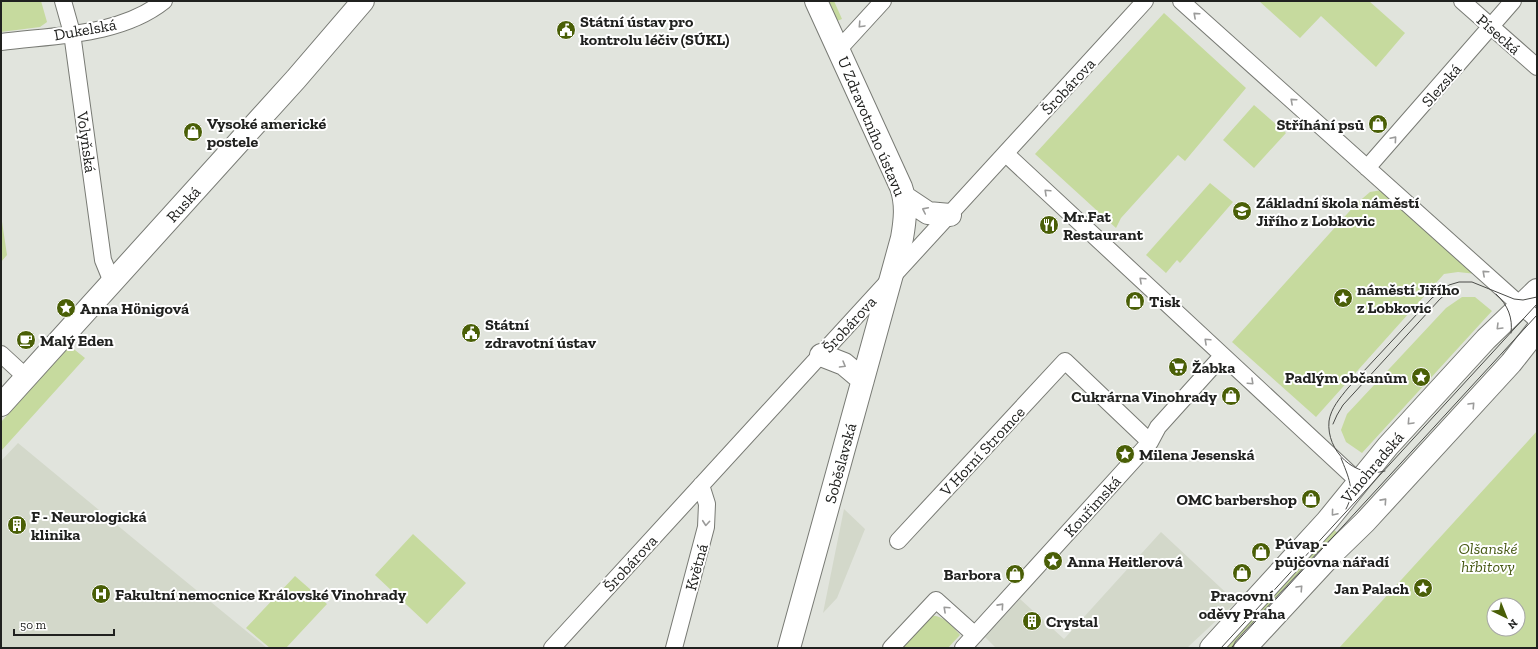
<svg xmlns="http://www.w3.org/2000/svg" width="1538" height="649" font-family="'Zilla Slab',serif">
	<rect width="100%" height="100%" fill="#e1e4dd"/>
	<path fill="#d3d8ca" d="M18,443L134,539L267,648H1V461Z
		M844,509L865,529L837,598L823,613Z
		M1161,532L1236,602L1187,648H996L985,637L1020,599L1064,639Z"/>
	<path fill="#c6da9e" fill-rule="evenodd" d="M1,1H41L47,22L40,27L1,32Z
		M827,1H834L842,19L837,21Z
		M1259,1H1369L1405,33L1376,67L1321,16L1300,38Z
		M1164,13L1246,88L1185,161L1178,155L1121,218L1116,228L1035,154Z
		M1254,105L1286,133L1254,168L1223,140Z
		M1210,183L1233,202L1180,263L1177,260L1166,273L1146,255Z
		M1382,190L1476,274L1458,272L1444,274L1316,417L1232,342L1356,204L1370,192Z
		M1,215L7,255L1,262Z
		M1462,297H1475L1492,311L1362,453L1346,442L1341,430L1347,414L1446,308Z
		M70,346L85,358L1,451V422Z
		M1537,431V648H1339L1528,441ZM1494,605H1518V629H1494Z
		M1329,526L1339,534L1235,648H1217Z
		M413,534L466,583L427,624L375,575Z
		M295,576L327,604L286,648H270L246,628Z
		M931,616C942,614 953,627 960,635L948,648H901Z"/>
	<g fill="none" stroke-linecap="round" stroke-linejoin="round">
		<g stroke="#787a74" stroke-width="18">
			<path id="street" d="M63,1L72,33L103,260L112,282
				M1181,1L1537,320
				M1462,1L1537,67
				M1,42C55,35 120,36 164,1
				M839,49L883,1
				M1006,154L1359,482
				M1367,168L1513,1
				M1,354L26,377
				M898,541L1065,361L1150,442
				M552,648L1145,1
				M674,648L706,527L707,504L701,485
				M891,648L936,600L975,635
				M963,648L1150,442L1158,427L1222,356"/>
		</g>
		<g stroke="#787a74" stroke-width="24">
			<path id="secondary" d="M904,197L928,213L950,215
				M821,355L844,364L863,380
				M1,405L296,79L363,1
				M789,648L902,238C905,221 907,204 901,187L816,1
				M1211,648L1327,521L1388,446L1486,339L1537,290
				M1245,648L1333,553L1365,522L1511,363L1537,330"/>
		</g>
		<use href="#street" stroke="#fff" stroke-width="16"/>
		<use href="#secondary" stroke="#fff" stroke-width="22"/>
		<path stroke="#4a4b48" stroke-width="1" d="M1496,294C1508,305 1513,318 1511,333
			M1333,424L1337,415L1343,405L1440,299L1448,292L1457,288
			M1341,458C1348,476 1356,491 1346,509
			M1385,471C1355,479 1326,451 1329,421C1331,408 1340,398 1348,388L1432,298L1449,285L1459,282H1472L1514,299L1523,300L1537,297
			M1221,648L1537,304
			M1231,648L1537,315"/>
	</g>
	<defs><path id="oneway-chevron" d="M-2-3.5L2.5 0L-2 3.5" fill="none" stroke-width="1.6" stroke-linecap="round" stroke-linejoin="round"/></defs>
	<g stroke="#9b9b9a">
		<use href="#oneway-chevron" transform="translate(1196 15) rotate(-138)"/>
		<use href="#oneway-chevron" transform="translate(861 25) rotate(133)"/>
		<use href="#oneway-chevron" transform="translate(1293 101) rotate(-138)"/>
		<use href="#oneway-chevron" transform="translate(1394 139) rotate(-49)"/>
		<use href="#oneway-chevron" transform="translate(1047 192) rotate(-137)"/>
		<use href="#oneway-chevron" transform="translate(925 210) rotate(-154)"/>
		<use href="#oneway-chevron" transform="translate(1485 273) rotate(-138)"/>
		<use href="#oneway-chevron" transform="translate(1142 280) rotate(-137)"/>
		<use href="#oneway-chevron" transform="translate(1499 327) rotate(135)"/>
		<use href="#oneway-chevron" transform="translate(1207 341) rotate(-137)"/>
		<use href="#oneway-chevron" transform="translate(843 365) rotate(30)"/>
		<use href="#oneway-chevron" transform="translate(1251 382) rotate(43)"/>
		<use href="#oneway-chevron" transform="translate(1472 405) rotate(-47)"/>
		<use href="#oneway-chevron" transform="translate(1410 422) rotate(133)"/>
		<use href="#oneway-chevron" transform="translate(1384 501) rotate(-48)"/>
		<use href="#oneway-chevron" transform="translate(1334 513) rotate(130)"/>
		<use href="#oneway-chevron" transform="translate(706 523) rotate(95)"/>
		<use href="#oneway-chevron" transform="translate(1300 588) rotate(-47)"/>
		<use href="#oneway-chevron" transform="translate(1001 606) rotate(-48)"/>
		<use href="#oneway-chevron" transform="translate(946 609) rotate(-137)"/>
	</g>
	<defs>
		<g id="civic-disc" transform="scale(1)"><circle r="9.5" fill="#4a5f07" stroke="#fff"/><path d="M-.6-6.5H3V-4.5H.6V-3L4-1V1h2V6H-6V1h2V-1L-.6-3ZM-1.2 2.5V6h2.4V2.5Z" fill="#fff"/></g>
		<g id="shop-disc" transform="scale(1)"><circle r="9.5" fill="#4a5f07" stroke="#fff"/><path d="M-5-2.5h2.3a2.7 3.5 0 0 1 5.4 0H5L5.5 6h-11ZM-1.5-2.5h3a1.5 2.3 0 0 0-3 0Z" fill="#fff"/></g>
		<g id="school-disc" transform="scale(1)"><circle r="9.5" fill="#4a5f07" stroke="#fff"/><path d="M0-5L7-2L0 1L-7-2ZM-4 1L0 2.5L4 1V4Q0 6-4 4Z" fill="#fff"/></g>
		<g id="restaurant-disc" transform="scale(1)"><circle r="9.5" fill="#4a5f07" stroke="#fff"/><path d="M-5-6h1v4h1v-4h1v4h1v-4h1v5L-1.5 .5V6h-2V.5L-5-1ZM5-6V6H3V1.5H1.5Q1.5-4 5-6Z" fill="#fff"/></g>
		<g id="sight-disc" transform="scale(1)"><circle r="9.5" fill="#4a5f07" stroke="#fff"/><path d="M0-6L1.8-2.2L6-1.7L2.9 1.2L3.7 5.4L0 3.3L-3.7 5.4L-2.9 1.2L-6-1.7L-1.8-2.2Z" fill="#fff"/></g>
		<g id="cafe-disc" transform="scale(1)"><circle r="9.5" fill="#4a5f07" stroke="#fff"/><path d="M-5.5-4.5H6V0H3Q3 3.5 0 3.5H-2.5Q-5.5 3.5-5.5 0ZM3-3.2v2h1.7v-2ZM-6 4.5H4V6H-6Z" fill="#fff"/></g>
		<g id="supermarket-disc" transform="scale(1)"><circle r="9.5" fill="#4a5f07" stroke="#fff"/><path d="M-6-5.5h2.5l.6 2H6L4.5 2H-2.5L-4.4-4H-6ZM-1.5 3.2a1.3 1.3 0 1 0 .1 0ZM3 3.2a1.3 1.3 0 1 0 .1 0Z" fill="#fff"/></g>
		<g id="building-disc" transform="scale(1)"><circle r="9.5" fill="#4a5f07" stroke="#fff"/><path d="M-4-6H4V6H1V3H-1V6H-4ZM-2.5-4.3h1.7v1.8h-1.7ZM.8-4.3h1.7v1.8H.8ZM-2.5-1h1.7V.8h-1.7ZM.8-1h1.7V.8H.8Z" fill="#fff"/></g>
		<g id="hospital-disc" transform="scale(1)"><circle r="9.5" fill="#4a5f07" stroke="#fff"/><path d="M-5-5h3v3.5h4V-5h3V5h-3V1.5h-4V5h-3Z" fill="#fff"/></g>
	</defs>
	<g fill-rule="evenodd">
		<use href="#civic-disc" x="566" y="30"/>
		<use href="#shop-disc" x="1378" y="124"/>
		<use href="#shop-disc" x="193" y="132"/>
		<use href="#school-disc" x="1242" y="211"/>
		<use href="#restaurant-disc" x="1049" y="225"/>
		<use href="#sight-disc" x="1343" y="298"/>
		<use href="#shop-disc" x="1135" y="301"/>
		<use href="#sight-disc" x="66" y="308"/>
		<use href="#civic-disc" x="471" y="333"/>
		<use href="#cafe-disc" x="26" y="340"/>
		<use href="#supermarket-disc" x="1178" y="367"/>
		<use href="#sight-disc" x="1421" y="377"/>
		<use href="#shop-disc" x="1231" y="396"/>
		<use href="#sight-disc" x="1125" y="454"/>
		<use href="#shop-disc" x="1311" y="499"/>
		<use href="#building-disc" x="17" y="525"/>
		<use href="#shop-disc" x="1261" y="552"/>
		<use href="#sight-disc" x="1053" y="561"/>
		<use href="#shop-disc" x="1242" y="573"/>
		<use href="#shop-disc" x="1015" y="574"/>
		<use href="#sight-disc" x="1423" y="588"/>
		<use href="#hospital-disc" x="101" y="594"/>
		<use href="#building-disc" x="1032" y="621"/>
	</g>
	<g text-anchor="middle" stroke-width="4" stroke-linejoin="round" paint-order="stroke">
		<g font-size="16" font-weight="bold" fill="#20211f" stroke="#fff" text-anchor="start">
			<text x="580" y="27">Státní ústav pro<tspan x="580" dy="18">kontrolu léčiv (SÚKL)</tspan></text>
			<text x="207" y="129">Vysoké americké<tspan x="207" dy="18">postele</tspan></text>
			<text x="1364" y="130" text-anchor="end">Stříhání psů</text>
			<text x="1256" y="208">Základní škola náměstí<tspan x="1256" dy="18">Jiřího z Lobkovic</tspan></text>
			<text x="1063" y="222">Mr.Fat<tspan x="1063" dy="18">Restaurant</tspan></text>
			<text x="1357" y="295">náměstí Jiřího<tspan x="1357" dy="18">z Lobkovic</tspan></text>
			<text x="1149" y="307">Tisk</text>
			<text x="80" y="314">Anna Hӧnigová</text>
			<text x="485" y="330">Státní<tspan x="485" dy="18">zdravotní ústav</tspan></text>
			<text x="40" y="346">Malý Eden</text>
			<text x="1192" y="373">Žabka</text>
			<text x="1407" y="383" text-anchor="end">Padlým občanům</text>
			<text x="1217" y="402" text-anchor="end">Cukrárna Vinohrady</text>
			<text x="1139" y="460">Milena Jesenská</text>
			<text x="1297" y="505" text-anchor="end">OMC barbershop</text>
			<text x="31" y="522">F - Neurologická<tspan x="31" dy="18">klinika</tspan></text>
			<text x="1275" y="549">Púvap -<tspan x="1275" dy="18">půjčovna nářadí</tspan></text>
			<text x="1067" y="567">Anna Heitlerová</text>
			<text x="1001" y="580" text-anchor="end">Barbora</text>
			<text x="1409" y="594" text-anchor="end">Jan Palach</text>
			<text x="115" y="600">Fakultní nemocnice Královské Vinohrady</text>
			<text x="1242" y="601" text-anchor="middle">Pracovní<tspan x="1242" dy="18">oděvy Praha</tspan></text>
			<text x="1046" y="627">Crystal</text>
		</g>
		<g font-size="16" fill="#20211f" stroke="#fff">
			<text transform="translate(85 29) rotate(-10)" y="6">Dukelská</text>
			<text transform="translate(1499 34) rotate(41)" y="6">Písecká</text>
			<text transform="translate(1441 85) rotate(-49)" y="6">Slezská</text>
			<text transform="translate(1068 86) rotate(-47)" y="6">Šrobárova</text>
			<text transform="translate(872 126) rotate(67)" y="6">U Zdravotního ústavu</text>
			<text transform="translate(87 142) rotate(82)" y="6">Volyňská</text>
			<text transform="translate(183 204) rotate(-48)" y="6">Ruská</text>
			<text transform="translate(849 324) rotate(-47)" y="6">Šrobárova</text>
			<text transform="translate(982 451) rotate(-47)" y="6">V Horní Stromce</text>
			<text transform="translate(840 463) rotate(-75)" y="6">Soběslavská</text>
			<text transform="translate(1372 467) rotate(-50)" y="6">Vinohradská</text>
			<text transform="translate(1092 506) rotate(-48)" y="6">Kouřimská</text>
			<text transform="translate(630 563) rotate(-47)" y="6">Šrobárova</text>
			<text transform="translate(696 567) rotate(-75)" y="6">Květná</text>
		</g>
		<g font-size="16" font-style="italic" fill="#485a15" stroke="#fff">
			<text x="1488" y="554">Olšanské<tspan x="1488" dy="18">hřbitovy</tspan></text>
		</g>
	</g>
	<rect width="1538" height="649" fill="none" stroke="#20211f" stroke-width="4"/>
	<g transform="translate(1506 617) rotate(137)"><circle r="19" fill="#ffffff" stroke="#a6a6a5"/>
	<path d="M0-3L7 15L0 10L-7 15Z" fill="#4a5f07"/>
	<text y="-6" font-size="11" font-weight="bold" text-anchor="middle" fill="#20211f">N</text>
	</g>
	<path d="M14 629v6h100v-6" fill="none" stroke="#20211f" stroke-width="2"/>
	<text x="20" y="629" font-size="12" fill="#20211f" stroke="#ffffff" stroke-width="3" paint-order="stroke">50 m</text>
</svg>
